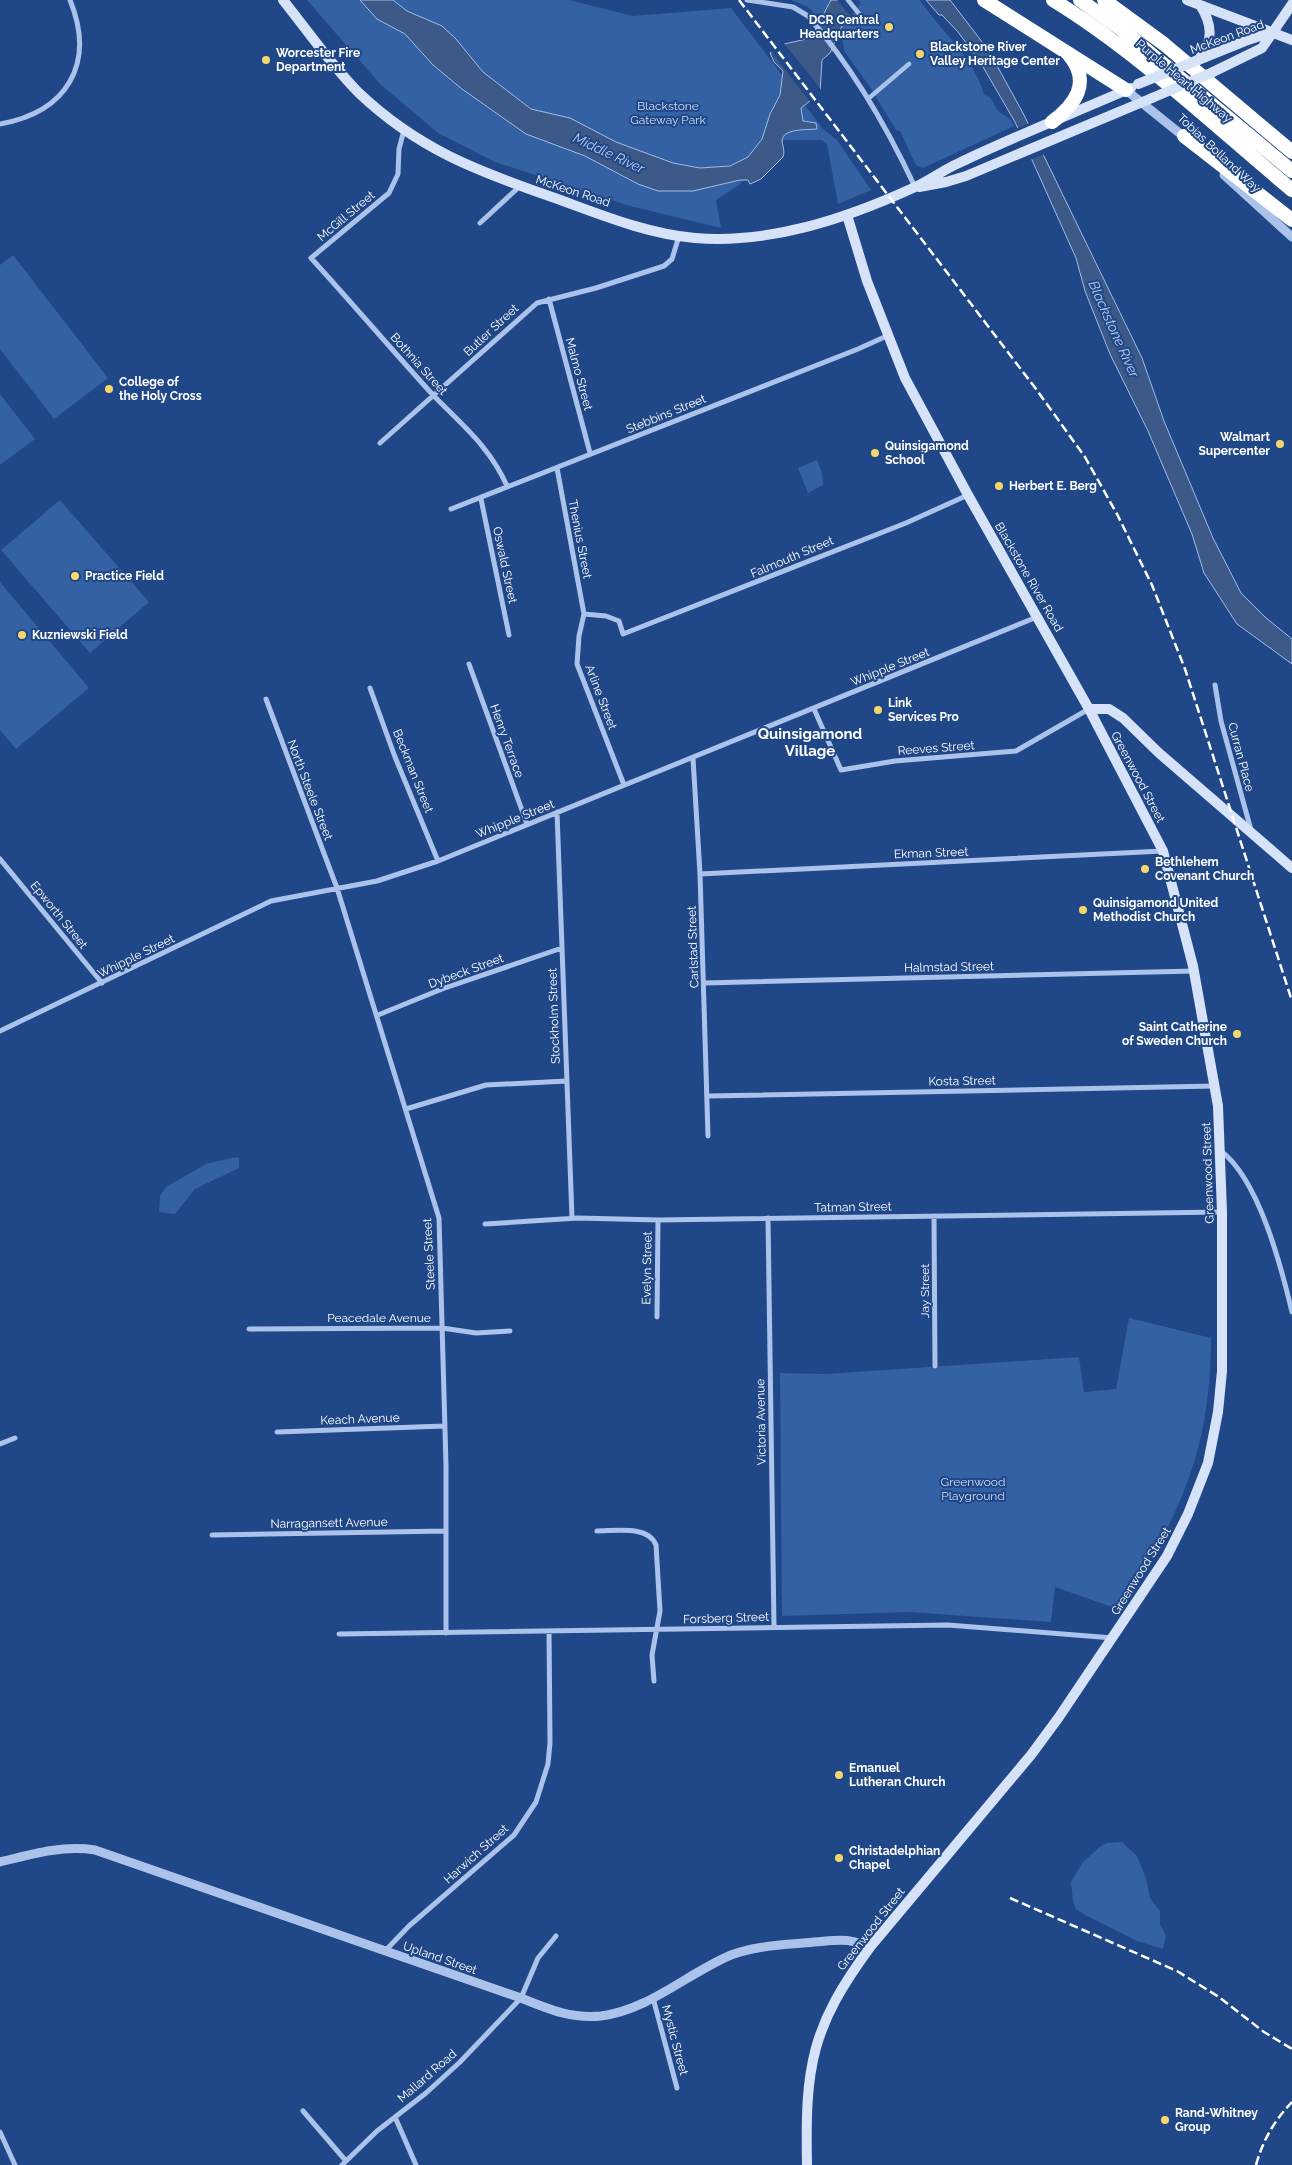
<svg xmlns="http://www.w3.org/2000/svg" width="1292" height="2165" font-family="Raleway,sans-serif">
	<rect width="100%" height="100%" fill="#204787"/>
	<path fill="#3460a4" d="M307,0H569L633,16L731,8L823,129L837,140L871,190L838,204L827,144L822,140H784L739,185L716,200L721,228L630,206L495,162L438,133L380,84Z
		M791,0H831L824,13L815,14L808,7Z
		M859,0H920C940,31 975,58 984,95L990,97L998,111L1010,119L1014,126L923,168L916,165L900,131L896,130L870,87L844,51L841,28Z
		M13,255L108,378L54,419L0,349V265Z
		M0,394L35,439L0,465Z
		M817,460L822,473L823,485L808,493L798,468Z
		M60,500L149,602L90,653L1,550Z
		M0,582L89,688L16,749L0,730Z
		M236,1157L239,1158V1168L195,1189L175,1214L159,1212L160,1196L166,1187L206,1164Z
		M1129,1318L1211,1338C1211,1449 1180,1519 1118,1609L1055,1587L1051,1622L909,1612L782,1616L780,1373L825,1374L1079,1357L1084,1392L1116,1389Z
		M1122,1842L1137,1856L1146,1878L1150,1898L1160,1911V1924L1166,1936L1163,1949L1137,1941L1085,1915L1076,1909L1073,1901L1071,1882L1083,1862L1101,1846L1107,1843Z"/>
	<path fill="#3c5987" stroke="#9ebdeb" d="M360,0H393L407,11L442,26L456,39L483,72L531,109L570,118L616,142L673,163L700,168L730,166L748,157L762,139L770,114L780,95L783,71L774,62L770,53L784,44L811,38L831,0H859L841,28L830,53L822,60L820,93L801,108L803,121L816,123L817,129C808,130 782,128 782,141C783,147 785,151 783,157L761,179L750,184L748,180H740L693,191H658L638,184L585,156L526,134L462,89L433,65L405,34L377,19Z
		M926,0H950L989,51L1024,115L1142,358L1164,421L1213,538L1241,593L1265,617L1292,639V664L1237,624L1204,573L1192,534L1148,431L1110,354L1085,291L1076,258L1015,122L979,60L958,32L942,15H939Z"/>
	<path fill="#204787" d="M837,0H859L861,2L851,17Z
		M783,42L822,91V95L811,103L770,50Z
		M1030,123L1045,154L1030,160L1015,129Z"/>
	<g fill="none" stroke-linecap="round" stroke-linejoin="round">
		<path stroke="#abc3ea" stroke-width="4.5" d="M848,0L864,20
			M869,98L909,64"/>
		<path stroke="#abc3ea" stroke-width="5" d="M747,0L793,7L808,16C853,68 886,125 915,187
			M0,124C67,112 96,64 70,0
			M404,130L399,149L398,174L389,193L311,258C352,303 392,350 433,395C462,425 490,447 507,486
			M480,223L520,186
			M549,299L590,453
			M380,443L537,303L596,288L664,266L672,259L679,236
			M557,468L584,614L579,636L577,664L624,785
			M481,499L509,635
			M451,509L858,349L889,335
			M584,614L606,616L619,621L623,634L906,523L968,495
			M469,664L527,824
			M1215,685L1221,721L1251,830
			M370,688L395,757L438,861
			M266,699L337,888L439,1218L446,1465V1633
			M814,709L841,770L895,761L1016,751L1089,709
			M693,758L700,874L708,1136
			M557,812L572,1218
			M0,859L102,983
			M700,874L1163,851
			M704,983L1194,971
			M378,1015L442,989L562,948
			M0,1031L271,901L377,881L438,861L1037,617
			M708,1096L1215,1086
			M406,1109L486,1085L567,1081
			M1221,1151C1259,1180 1281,1266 1292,1312
			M934,1216L935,1366
			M768,1218L774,1626
			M485,1224L578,1218L658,1220L1222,1212
			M657,1317L658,1220
			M249,1329L442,1328L476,1333L510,1331
			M277,1432L444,1426
			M0,1444L15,1438
			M597,1531C615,1531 648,1525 656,1545L660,1611L652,1655L654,1681
			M212,1535L446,1531
			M339,1634L948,1625L1113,1638
			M385,1951L409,1926L514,1835L536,1802L548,1764L550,1743L549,1631
			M653,1998L677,2088
			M303,2111L346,2161
			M395,2117L416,2165
			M0,2132L15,2165
			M342,2165L377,2131L426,2093L460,2062L521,1998L538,1958L556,1936"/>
		<path stroke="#abc3ea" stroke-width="9" d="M1126,90L1188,140
			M1224,175L1292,237
			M0,1862C32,1854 62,1845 95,1850L521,1998C548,2009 571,2019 601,2016C649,2010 688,1973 731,1955C757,1945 787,1945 814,1942C832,1941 853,1936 869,1949"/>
		<path stroke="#d6e2f8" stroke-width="10" d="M283,0C308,31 331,65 359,93C418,149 477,171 552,197C597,213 646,234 695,238C770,244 845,219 913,188C929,181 943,170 959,163C1015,136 1074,113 1131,88
			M1187,0L1292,40
			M1199,59C1214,42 1212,23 1200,5
			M1198,60L1245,41L1272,32
			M1213,72L1262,48L1292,4
			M919,187L946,182L966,176L1152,98
			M1089,709H1109L1123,718L1159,753L1292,868
			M807,2165C805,2066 811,2027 871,1946L1031,1755L1059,1717L1167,1556L1188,1514L1208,1463L1218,1412L1222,1371V1212L1218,1106L1193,966L1163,851L1089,709L968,495L905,378L867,281L847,215"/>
		<path stroke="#fff" stroke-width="14" d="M984,0L1126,90
			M1053,0C1138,52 1215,126 1292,190
			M1080,0L1121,29L1292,171
			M1104,0L1164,44L1292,152
			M1052,122C1075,105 1092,82 1069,55
			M1184,136L1292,220"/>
		<path stroke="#fff" stroke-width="2.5" stroke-dasharray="9 4" stroke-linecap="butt" d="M739,0L1036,389L1085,457L1117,514L1152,585L1185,669L1292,1001
			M1010,1898L1177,1971L1219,1997L1264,2032L1292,2049
			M1256,2165C1263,2140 1274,2121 1292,2102"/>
		<path stroke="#d6e2f8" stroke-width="10" d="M1138,84L1198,60
			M1152,98L1213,72"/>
	</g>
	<g fill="#f7d76b" stroke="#204787" stroke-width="2">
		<circle cx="889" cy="27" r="5"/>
		<circle cx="920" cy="54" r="5"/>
		<circle cx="266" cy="60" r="5"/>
		<circle cx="109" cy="389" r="5"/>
		<circle cx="1280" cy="444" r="5"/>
		<circle cx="875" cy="453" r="5"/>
		<circle cx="999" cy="486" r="5"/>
		<circle cx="75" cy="576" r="5"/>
		<circle cx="22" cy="635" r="5"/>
		<circle cx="878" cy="710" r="5"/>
		<circle cx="1145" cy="869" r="5"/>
		<circle cx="1083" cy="910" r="5"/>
		<circle cx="1237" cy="1034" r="5"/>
		<circle cx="839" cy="1775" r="5"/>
		<circle cx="839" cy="1858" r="5"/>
		<circle cx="1165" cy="2120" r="5"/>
	</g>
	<g text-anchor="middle" stroke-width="4" stroke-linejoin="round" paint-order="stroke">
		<g font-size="12" font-weight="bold" fill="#fff" stroke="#204787" text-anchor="start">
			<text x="879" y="24" text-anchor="end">DCR Central<tspan x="879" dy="14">Headquarters</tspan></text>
			<text x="930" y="51">Blackstone River<tspan x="930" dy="14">Valley Heritage Center</tspan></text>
			<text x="276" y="57">Worcester Fire<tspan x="276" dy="14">Department</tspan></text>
			<text x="119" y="386">College of<tspan x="119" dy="14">the Holy Cross</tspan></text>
			<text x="1270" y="441" text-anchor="end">Walmart<tspan x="1270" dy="14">Supercenter</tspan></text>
			<text x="885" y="450">Quinsigamond<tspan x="885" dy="14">School</tspan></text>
			<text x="1009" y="490">Herbert E. Berg</text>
			<text x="85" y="580">Practice Field</text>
			<text x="32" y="639">Kuzniewski Field</text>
			<text x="888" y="707">Link<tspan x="888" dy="14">Services Pro</tspan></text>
			<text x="1155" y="866">Bethlehem<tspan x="1155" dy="14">Covenant Church</tspan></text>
			<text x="1093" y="907">Quinsigamond United<tspan x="1093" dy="14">Methodist Church</tspan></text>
			<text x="1227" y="1031" text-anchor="end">Saint Catherine<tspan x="1227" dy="14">of Sweden Church</tspan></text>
			<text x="849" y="1772">Emanuel<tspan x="849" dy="14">Lutheran Church</tspan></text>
			<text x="849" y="1855">Christadelphian<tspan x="849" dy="14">Chapel</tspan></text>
			<text x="1175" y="2117">Rand-Whitney<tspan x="1175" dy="14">Group</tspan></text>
		</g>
		<g font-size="12" fill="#fff" stroke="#204787">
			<text transform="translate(1227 37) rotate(-20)" y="4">McKeon Road</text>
			<text transform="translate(1184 81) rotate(40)" y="4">Purple Heart Highway</text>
			<text transform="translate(1219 153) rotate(43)" y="4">Tobias Bolland Way</text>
			<text transform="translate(573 191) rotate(18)" y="4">McKeon Road</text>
			<text transform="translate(346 216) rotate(-40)" y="4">McGill Street</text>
			<text transform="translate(491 330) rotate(-43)" y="4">Butler Street</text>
			<text transform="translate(419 364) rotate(48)" y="4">Bothnia Street</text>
			<text transform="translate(579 374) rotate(75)" y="4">Malmo Street</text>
			<text transform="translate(666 414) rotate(-22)" y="4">Stebbins Street</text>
			<text transform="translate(580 539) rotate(79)" y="4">Thenius Street</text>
			<text transform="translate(792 557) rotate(-23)" y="4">Falmouth Street</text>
			<text transform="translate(505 565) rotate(78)" y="4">Oswald Street</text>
			<text transform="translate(1029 577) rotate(60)" y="4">Blackstone River Road</text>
			<text transform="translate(890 667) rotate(-22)" y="4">Whipple Street</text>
			<text transform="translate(601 697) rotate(69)" y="4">Arline Street</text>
			<text transform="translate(507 741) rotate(70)" y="4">Henry Terrace</text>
			<text transform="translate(936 748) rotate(-4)" y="4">Reeves Street</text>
			<text transform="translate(1241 757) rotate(75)" y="4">Curran Place</text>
			<text transform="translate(413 771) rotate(68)" y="4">Beckman Street</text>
			<text transform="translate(1138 777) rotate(62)" y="4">Greenwood Street</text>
			<text transform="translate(310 790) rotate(69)" y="4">North Steele Street</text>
			<text transform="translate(515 819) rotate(-22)" y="4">Whipple Street</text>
			<text transform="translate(931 853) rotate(-2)" y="4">Ekman Street</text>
			<text transform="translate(59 915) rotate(51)" y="4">Epworth Street</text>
			<text transform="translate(693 947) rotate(-92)" y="4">Carlstad Street</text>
			<text transform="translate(136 956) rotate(-26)" y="4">Whipple Street</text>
			<text transform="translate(949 967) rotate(-1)" y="4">Halmstad Street</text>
			<text transform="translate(466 971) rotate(-20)" y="4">Dybeck Street</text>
			<text transform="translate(554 1016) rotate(-92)" y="4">Stockholm Street</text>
			<text transform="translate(962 1081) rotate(-1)" y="4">Kosta Street</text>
			<text transform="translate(1208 1173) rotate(-92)" y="4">Greenwood Street</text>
			<text transform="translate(853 1207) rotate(-1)" y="4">Tatman Street</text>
			<text transform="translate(429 1254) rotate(-93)" y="4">Steele Street</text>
			<text transform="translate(647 1268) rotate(-89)" y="4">Evelyn Street</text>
			<text transform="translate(925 1291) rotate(-90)" y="4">Jay Street</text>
			<text x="379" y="1322">Peacedale Avenue</text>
			<text transform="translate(360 1419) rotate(-2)" y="4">Keach Avenue</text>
			<text transform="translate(761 1422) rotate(-91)" y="4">Victoria Avenue</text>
			<text transform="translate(329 1523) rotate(-1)" y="4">Narragansett Avenue</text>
			<text transform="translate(1141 1571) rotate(-58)" y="4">Greenwood Street</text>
			<text transform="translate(726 1618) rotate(-2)" y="4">Forsberg Street</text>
			<text transform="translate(476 1854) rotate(-42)" y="4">Harwich Street</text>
			<text transform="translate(871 1929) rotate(-52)" y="4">Greenwood Street</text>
			<text transform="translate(440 1958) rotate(19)" y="4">Upland Street</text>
			<text transform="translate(675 2040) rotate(75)" y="4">Mystic Street</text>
			<text transform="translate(427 2076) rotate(-41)" y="4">Mallard Road</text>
		</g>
		<g font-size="12" fill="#cfdff7" stroke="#204787">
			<text x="668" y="110">Blackstone<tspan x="668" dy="14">Gateway Park</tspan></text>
			<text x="973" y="1486">Greenwood<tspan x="973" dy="14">Playground</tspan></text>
		</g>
		<g font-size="14" font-style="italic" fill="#b6cef1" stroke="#204787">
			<text transform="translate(609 153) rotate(25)" y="5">Middle River</text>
			<text transform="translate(1114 329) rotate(66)" y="5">Blackstone River</text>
		</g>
		<g font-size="15" font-weight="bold" fill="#fff" stroke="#204787">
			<text x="810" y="739">Quinsigamond<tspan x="810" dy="17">Village</tspan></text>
		</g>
	</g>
</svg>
